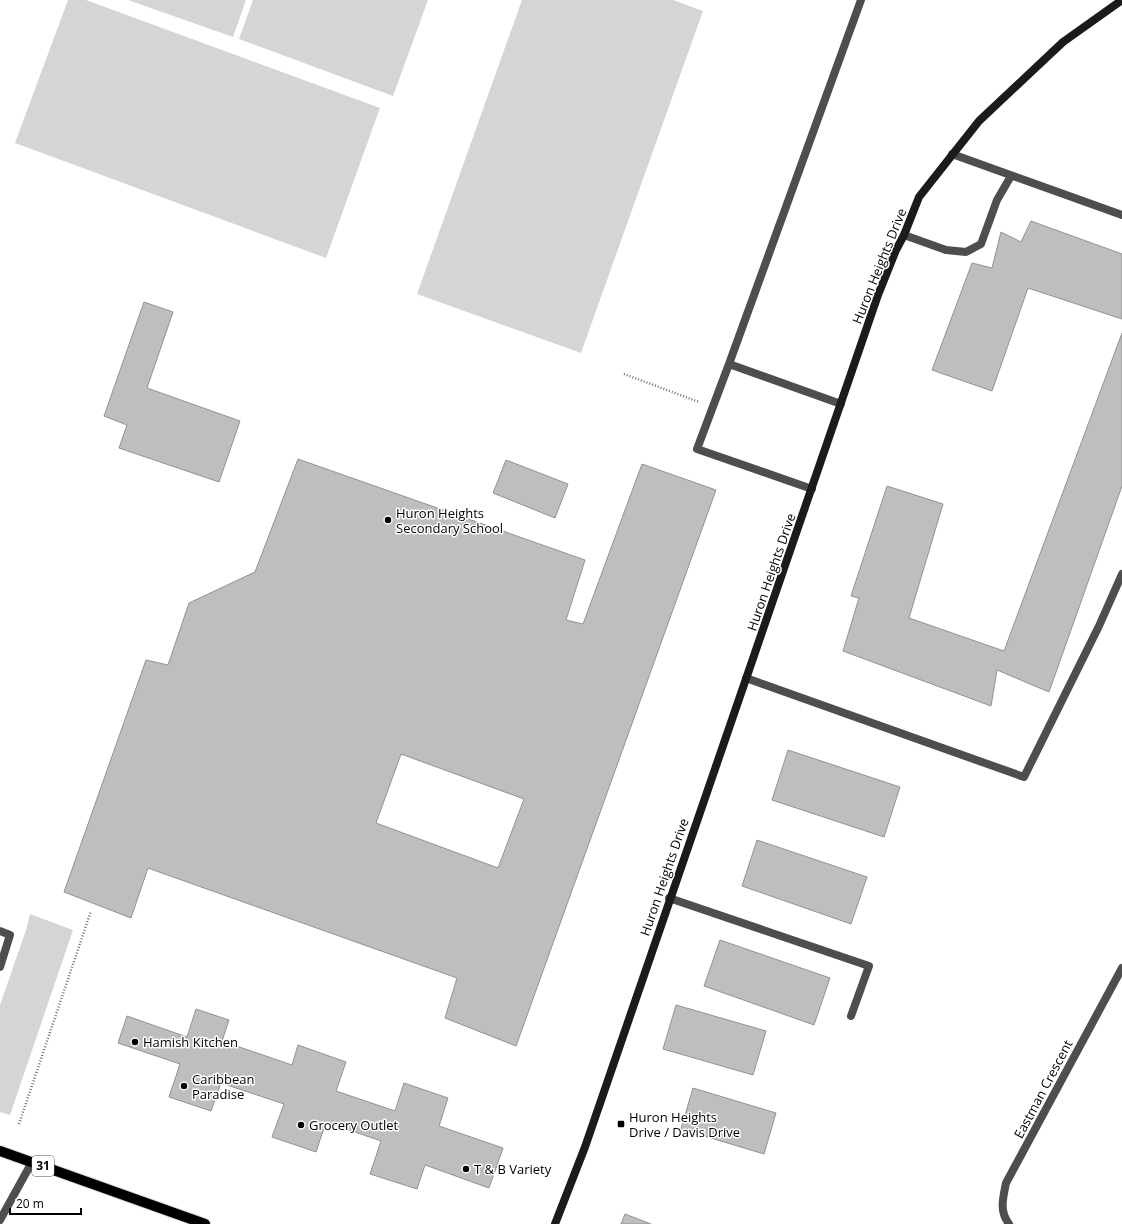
<svg xmlns="http://www.w3.org/2000/svg" width="1122" height="1224" font-family="'Open Sans',sans-serif">
	<rect width="100%" height="100%" fill="#fff"/>
	<path fill="#d5d5d5" d="M68,0H86L380,108L326,258L15,143Z
		M128,0H246L233,37Z
		M253,0H428L393,96L239,39Z
		M522,0H673L703,11L581,353L417,294Z
		M30,914L73,930L10,1115L0,1112V1005L26,930Z"/>
	<path fill="#bebebe" stroke="#929292" fill-rule="evenodd" d="M1031,221L1122,254V319L1028,288L992,391L932,370L972,263L992,268L1001,232L1021,242Z
		M144,302L173,312L147,388L240,421L219,482L119,448L127,425L104,416Z
		M1122,333V486L1049,692L997,670L991,706L843,651L859,598L851,596L887,486L943,504L909,618L1004,651Z
		M298,459L585,560L566,620L583,624L642,464L716,490L516,1046L445,1018L457,978L159,872L148,868L131,918L64,892L146,660L168,665L189,603L255,572ZM401,754L524,799L498,868L376,823Z
		M506,460L568,484L555,518L493,493Z
		M788,750L900,787L884,837L772,800Z
		M757,840L867,877L851,924L742,886Z
		M720,940L830,978L814,1025L704,986Z
		M676,1005L766,1031L753,1075L663,1049Z
		M196,1009L229,1020L222,1041L292,1065L298,1045L346,1062L336,1091L395,1111L404,1083L448,1098L439,1126L503,1148L489,1188L425,1165L417,1189L370,1174L381,1141L326,1122L316,1152L272,1137L284,1104L221,1083L211,1111L169,1097L180,1064L118,1043L127,1016L187,1037Z
		M693,1088L776,1113L764,1154L681,1129Z
		M625,1214L651,1224H621Z"/>
	<g fill="none" stroke-linecap="round" stroke-linejoin="round">
		<g stroke="#dbdbdb" stroke-width="12">
			<path id="primary" d="M0,1151L205,1224"/>
		</g>
		<path stroke="#707070" stroke-width="2.5" stroke-dasharray="1 2" stroke-linecap="butt" d="M624,374L699,402
			M19,1124L91,911"/>
		<path stroke="#4e4e4e" stroke-width="8" d="M952,154L1122,215
			M904,235L946,250L966,252L981,244L997,200L1011,176
			M729,364L841,404
			M812,489L697,449L729,364L861,0
			M746,678L1024,777L1099,626L1122,574
			M669,898L869,966L851,1016
			M0,931L10,935L0,967
			M0,1220L32,1162"/>
		<path stroke="#4e4e4e" stroke-width="8" d="M1009,1224C999,1211 1003,1198 1006,1183L1122,968"/>
		<path stroke="#1b1b1b" stroke-width="8" d="M555,1224L585,1147L878,295L896,250L904,235L919,197L979,121L1063,42L1122,0"/>
		<use href="#primary" stroke="#000" stroke-width="10"/>
	</g>
	<g fill="#000" stroke="#fff" stroke-width="1.5">
		<circle cx="388" cy="520" r="4"/>
		<circle cx="135" cy="1042" r="4"/>
		<circle cx="184" cy="1086" r="4"/>
		<rect x="617" y="1120" width="8" height="8" rx="2"/>
		<circle cx="301" cy="1125" r="4"/>
		<circle cx="466" cy="1169" r="4"/>
	</g>
	<g text-anchor="middle" stroke-width="3" stroke-linejoin="round" paint-order="stroke">
		<rect fill="#fff" stroke="#4c4c4c" stroke-width="1" x="32" y="1156" width="22" height="20" rx="3"/>
		<g font-size="12" font-weight="bold" fill="#000">
			<text x="43" y="1170">31</text>
		</g>
		<g font-size="13" fill="#000" stroke="#fff">
			<text transform="translate(879 266) rotate(-68)" y="5">Huron Heights Drive</text>
			<text transform="translate(771 572) rotate(-71)" y="5">Huron Heights Drive</text>
			<text transform="translate(664 877) rotate(-71)" y="5">Huron Heights Drive</text>
			<text transform="translate(1043 1089) rotate(-62)" y="5">Eastman Crescent</text>
		</g>
		<g font-size="13" fill="#000" stroke="#fff" text-anchor="start">
			<text x="396" y="518">Huron Heights<tspan x="396" dy="15">Secondary School</tspan></text>
			<text x="143" y="1047">Hamish Kitchen</text>
			<text x="192" y="1084">Caribbean<tspan x="192" dy="15">Paradise</tspan></text>
			<text x="629" y="1122">Huron Heights<tspan x="629" dy="15">Drive / Davis Drive</tspan></text>
			<text x="309" y="1130">Grocery Outlet</text>
			<text x="474" y="1174">T &amp; B Variety</text>
		</g>
	</g>
	<path d="M10 1208v6h71v-6" fill="none" stroke="#000000" stroke-width="2"/>
	<text x="16" y="1208" font-size="12" fill="#000000" stroke="#ffffff" stroke-width="3" paint-order="stroke">20 m</text>
</svg>
